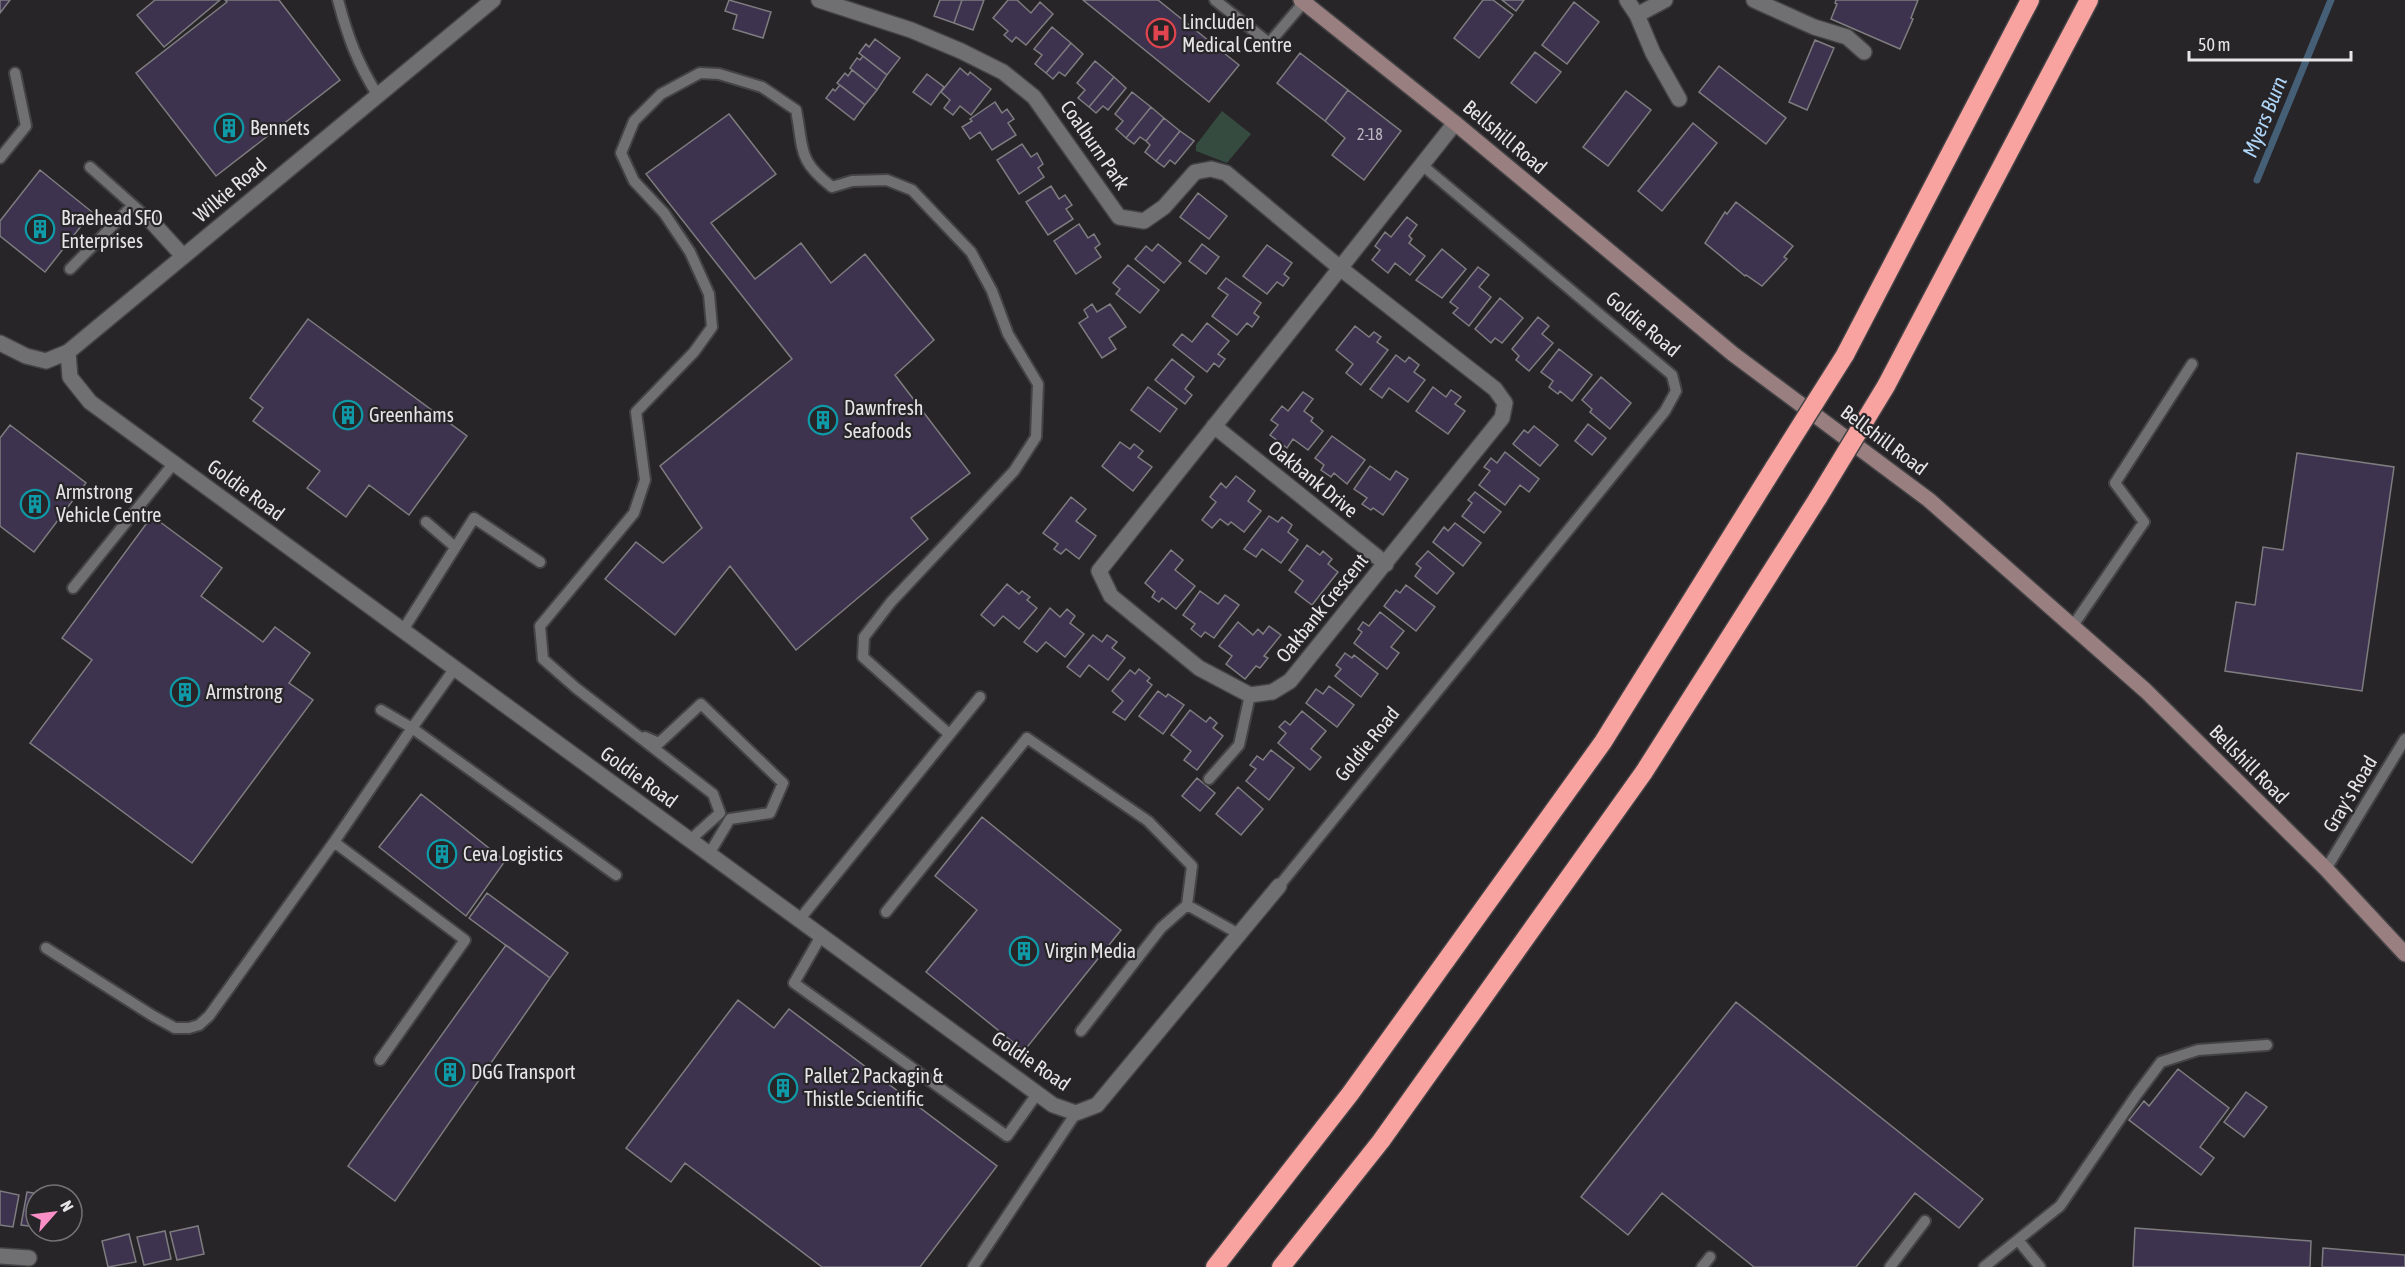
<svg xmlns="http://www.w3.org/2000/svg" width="2405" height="1267" font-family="'Asap Condensed',sans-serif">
	<rect width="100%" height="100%" fill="#272528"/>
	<path fill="#364b3f" d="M1222,111L1251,134L1227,163L1196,151V145Z"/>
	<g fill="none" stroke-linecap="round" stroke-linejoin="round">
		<path stroke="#455f77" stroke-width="7" d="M2257,180L2331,0"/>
	</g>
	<path fill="#3e334e" stroke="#7d7c7f" stroke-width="1.5" d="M0,0H10L0,13Z
		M155,0H220L164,47L137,15Z
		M225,0H279L340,80L216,176L136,73L227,2Z
		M729,0L771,12L763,38L733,29L737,15L725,11Z
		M940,0H962L954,23L934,16Z
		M962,0H984L973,30L954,23Z
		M1008,0H1017L1031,13L1040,2L1053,14L1026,45L1016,37L1012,42L1004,35L1008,31L993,18Z
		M1083,0H1158L1239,65L1209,102Z
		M1483,0H1493L1513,15L1479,58L1454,38Z
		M1502,0H1524L1516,11Z
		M1836,0H1918L1911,18L1913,19L1900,49L1831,19L1837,4L1835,3Z
		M1574,2L1599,22L1567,64L1542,45Z
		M1052,27L1071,43L1046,73L1035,64L1042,55L1034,49Z
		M875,39L900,58L887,75L859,53L866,44L869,47Z
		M1815,40L1834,48L1807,110L1789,102Z
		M1071,43L1083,54L1065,76L1059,72L1053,79L1046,73Z
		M1535,52L1561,72L1536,103L1511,83Z
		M1300,53L1348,90L1325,121L1277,83Z
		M863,56L887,75L877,90L850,68L857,58L860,60Z
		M1095,61L1114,77L1089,107L1078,98L1085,90L1077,83Z
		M1719,66L1786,118L1766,144L1699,92Z
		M960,68L968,75L970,72L991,89L971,115L960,106L953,115L944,108L950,100L941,92Z
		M852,70L877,90L865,105L837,83L845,73L848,76Z
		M927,74L944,87L931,105L913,92Z
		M1114,77L1126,88L1108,110L1103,106L1096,113L1089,107Z
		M840,85L865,105L854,120L826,98L833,89L835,91Z
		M1348,90L1401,131L1364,180L1332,155L1345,138L1325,121Z
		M1626,91L1651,110L1608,166L1583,147Z
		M1132,92L1151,107L1126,138L1116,129L1123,121L1115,114Z
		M995,102L1002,113L1007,109L1014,119L1008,123L1016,135L992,150L980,132L970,139L962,127L972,121L970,119Z
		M1151,107L1164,118L1146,141L1140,137L1134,144L1126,138Z
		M729,114L776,174L711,223L755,279L801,243L831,283L865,254L934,340L895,375L970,473L911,518L928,539L796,650L730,566L675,635L605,579L636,542L663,563L702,528L660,466L792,359L646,174Z
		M1164,118L1180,131L1156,161L1145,152L1150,145L1146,141Z
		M1693,123L1717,143L1662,211L1638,191Z
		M1180,131L1194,141L1175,164L1170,160L1164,167L1156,161Z
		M1022,144L1031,157L1037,153L1043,164L1038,168L1044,177L1019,194L997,160Z
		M40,170L92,212L45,272L0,236V221Z
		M1051,186L1059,199L1065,195L1072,205L1066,209L1073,219L1048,235L1026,202Z
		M1198,193L1227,216L1209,239L1180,217Z
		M1736,202L1793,246L1784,257L1787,259L1762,286L1746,275L1745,276L1705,243L1725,212L1727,214Z
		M1407,217L1417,225L1409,236L1412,239L1409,243L1425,256L1410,275L1395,263L1388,273L1372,260L1380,250L1375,246L1385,232L1391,237Z
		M1079,224L1088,238L1094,234L1100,244L1095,248L1101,257L1076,274L1054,241Z
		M1158,244L1181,263L1164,283L1135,259L1146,246L1152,251Z
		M1202,244L1219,257L1206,274L1189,261Z
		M1267,245L1292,263L1284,274L1289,278L1283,286L1277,282L1267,294L1243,276Z
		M1442,249L1466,269L1442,298L1416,280Z
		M1128,265L1159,290L1140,313L1116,294L1120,289L1113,283Z
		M1478,267L1489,275L1479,287L1491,297L1469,326L1453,313L1458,308L1450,302Z
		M1226,278L1261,303L1254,313L1259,317L1252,327L1247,323L1237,335L1212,316L1228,295L1218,288Z
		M1500,298L1523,318L1502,343L1495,338L1491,343L1475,329Z
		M1092,304L1097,312L1110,304L1126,327L1109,338L1116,349L1102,358L1079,323L1088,317L1084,310Z
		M1538,317L1549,326L1542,334L1553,343L1529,371L1516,360L1519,356L1512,349Z
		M308,319L467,436L409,515L369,485L346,517L307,488L320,471L253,421L263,408L250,398Z
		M1207,323L1229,341L1218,354L1225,359L1219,367L1214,363L1207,372L1173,345L1182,334L1192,342Z
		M1355,326L1369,337L1374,332L1381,337L1377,342L1388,350L1361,385L1346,373L1353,364L1336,350Z
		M1559,349L1592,375L1572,401L1560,391L1558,394L1549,387L1553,381L1541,372Z
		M1396,355L1405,362L1409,357L1419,365L1414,372L1425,380L1408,402L1389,388L1382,398L1370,389Z
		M1172,359L1194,377L1185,389L1192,395L1185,404L1155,380Z
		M1601,377L1631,403L1610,429L1590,412L1592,409L1582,400Z
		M1148,387L1177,409L1160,432L1131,410Z
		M1433,387L1446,397L1451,390L1461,397L1455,404L1465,411L1448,434L1416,411Z
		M1303,392L1313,399L1304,411L1313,418L1311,421L1323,431L1308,450L1293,439L1287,448L1270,435L1278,425L1271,420L1282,406L1288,411Z
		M1588,424L1606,438L1592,455L1575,441Z
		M10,425L86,483L34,552L0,526V438Z
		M1534,426L1558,445L1540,466L1513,444L1524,430L1528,433Z
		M1332,436L1365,460L1347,484L1334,473L1331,477L1321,470L1324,465L1315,458Z
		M1120,442L1130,449L1134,444L1143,451L1138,457L1152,467L1133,491L1102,466Z
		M1505,452L1539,479L1529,492L1520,485L1505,505L1479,485L1490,471L1484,467L1491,458L1497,463Z
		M2297,453L2394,467L2362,691L2225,671L2236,602L2255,605L2263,547L2283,550Z
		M1370,466L1390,480L1396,471L1408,479L1383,515L1373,508L1371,510L1362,504L1367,498L1354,489Z
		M1236,476L1255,491L1248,501L1261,511L1244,532L1231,522L1228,525L1220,519L1212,528L1202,520L1216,502L1210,497L1221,483L1226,488Z
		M1475,492L1501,512L1484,533L1462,516L1472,503L1468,500Z
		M1071,497L1086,509L1076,521L1096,536L1079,559L1066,549L1061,554L1054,549L1058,544L1043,533Z
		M152,516L222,568L201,596L263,642L275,627L310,653L289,683L313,700L192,863L30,743L92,660L62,638Z
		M1269,516L1278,522L1282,517L1292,525L1288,532L1298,540L1281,563L1262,549L1256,557L1244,549Z
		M1455,523L1481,543L1463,566L1433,542L1444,527L1448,531Z
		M1307,545L1320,555L1323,551L1332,559L1328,564L1338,572L1312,605L1295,592L1303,581L1289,570Z
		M1171,550L1183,560L1175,570L1195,586L1176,609L1162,598L1159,602L1152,597L1155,592L1145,583Z
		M1428,551L1454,573L1437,594L1415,576L1421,568L1416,564Z
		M1007,584L1019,594L1022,591L1030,597L1027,600L1037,608L1019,629L1003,616L994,626L981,615Z
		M1406,585L1435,607L1416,631L1384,606L1396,590L1400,593Z
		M1200,591L1218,604L1225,595L1239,605L1214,638L1205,632L1201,637L1191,629L1195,624L1183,615Z
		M1050,608L1060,617L1067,609L1075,616L1070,623L1084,634L1065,657L1046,642L1037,652L1024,642Z
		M1380,612L1404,631L1391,647L1399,653L1387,669L1354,643L1362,632L1358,629L1363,622L1369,626Z
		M1238,622L1253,635L1258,629L1263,634L1269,626L1281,635L1264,656L1268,658L1260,668L1256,666L1245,679L1226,664L1232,656L1219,646Z
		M1093,635L1102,642L1107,635L1117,642L1112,648L1125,658L1108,680L1089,665L1080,677L1067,667Z
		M1345,653L1352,658L1354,655L1378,674L1361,697L1335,676L1341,669L1336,665Z
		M1139,669L1150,678L1147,681L1152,685L1125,720L1113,712L1123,701L1112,691L1130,670L1135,674Z
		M1329,686L1354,705L1337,727L1306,703L1316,689L1323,694Z
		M1158,691L1166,697L1168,694L1184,705L1163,734L1139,716Z
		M1190,710L1206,722L1210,717L1217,723L1213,728L1223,736L1197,770L1184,760L1191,751L1171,735Z
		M1302,711L1326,731L1311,749L1321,757L1310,770L1278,743L1286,733L1279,727L1285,721L1290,725Z
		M1271,750L1294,768L1269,800L1246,781L1256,769L1250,765L1257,756L1263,760Z
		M1197,778L1215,793L1200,811L1182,796Z
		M1238,787L1263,809L1241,835L1216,814Z
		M421,794L505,861L466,916L379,847Z
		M982,817L1121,930L1024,1051L926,972L977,910L935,876Z
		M487,893L568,953L550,978L469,918Z
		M506,945L550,978L395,1201L348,1166Z
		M738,1000L774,1028L789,1009L997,1166L920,1267H822L685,1163L671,1182L626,1148Z
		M1736,1002L1983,1199L1959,1228L1915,1193L1856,1267H1754L1662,1193L1628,1235L1581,1197Z
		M2178,1069L2229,1108L2200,1147L2214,1158L2201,1175L2129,1120L2144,1101L2149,1106Z
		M2246,1092L2267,1107L2244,1137L2224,1122Z
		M0,1191L19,1195L13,1227L0,1225Z
		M27,1192L46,1195H36V1227L21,1225Z
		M198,1226L204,1254L177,1260L170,1232Z
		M2135,1228L2311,1241L2310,1267H2133Z
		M165,1231L171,1259L144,1265L137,1237Z
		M129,1234L136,1262L108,1267L102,1241Z
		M2323,1248L2405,1255V1267H2322Z"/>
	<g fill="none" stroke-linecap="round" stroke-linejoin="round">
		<g stroke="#434244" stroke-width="14">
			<path id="service" d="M338,0C348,38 357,62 378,96
				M1215,0L1269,43L1304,2
				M0,158L26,126L15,73
				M90,167L152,222
				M70,269L133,205
				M426,522L455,547
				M73,588L174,463
				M2072,627L2144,522L2115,483L2192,364
				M403,630L474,518L540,562
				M455,668L412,728L616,875
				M645,737L659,743L701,704L783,783L770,813L730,819L709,854
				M1209,779L1239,745L1250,695
				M690,840L720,813L713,794L576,688L543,659L540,626L634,513L645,480L636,412L694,352L712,327L709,294L690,252L664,213L634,181L621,153L634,121L661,94L700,73L719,74L762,87L796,110C804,150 797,160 832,187L852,181L887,180L912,190L971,252L992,291L1008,334L1038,384L1036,437L1014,471L891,602L864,637L863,657L949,734
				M2326,869L2405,739
				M1279,886L1665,411L1676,391L1672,375L1422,165
				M886,912L1027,738L1148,821L1192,866L1187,905
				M799,920L980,697
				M821,936L794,983L1007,1136L1037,1094
				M46,948L153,1016L175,1028H189L199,1025L209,1016L334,842
				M1081,1031L1161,928L1187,905L1239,934
				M380,1060L465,940L334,842L412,728L381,710
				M2018,1240L2040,1267
				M973,1267L1076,1113
				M1702,1267L1710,1257
				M1890,1267L1925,1221
				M1984,1267L2060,1206L2137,1094L2161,1062L2198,1050L2267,1045"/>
		</g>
		<g stroke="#434244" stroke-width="18">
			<path id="minor" d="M819,0L911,30L961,51L1003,72L1034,97L1119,217L1144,221L1164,207L1195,172L1211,169L1226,173L1340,268L1495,389L1505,403L1502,418L1290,681L1272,692L1250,695L1199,668L1111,596L1099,571C1218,421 1337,273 1455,123
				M1627,0L1637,15L1653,53L1679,99
				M1754,0L1814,27L1847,37L1864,52
				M1637,15L1665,0
				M152,222L183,256
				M68,352L70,377L90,402L1053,1105L1076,1113L1097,1105L1279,886
				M1214,426L1386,564
				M0,1256L29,1258"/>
		</g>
		<g stroke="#434244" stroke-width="18">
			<path id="tertiary" d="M0,343L26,356L46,361L68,352L493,0"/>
		</g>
		<g stroke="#434244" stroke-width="18">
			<path id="secondary" d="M1301,0L1455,123L1733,354L1929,500L2146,691L2326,869L2405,954"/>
		</g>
		<g stroke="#434244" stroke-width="21">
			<path id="motorway" d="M1845,355L2030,0
				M1886,386L2089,0
				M1215,1267L1350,1094L1603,742L1775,466
				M1281,1267L1381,1141L1644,772L1818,498"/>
		</g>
		<use href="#service" stroke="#706f72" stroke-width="10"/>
		<use href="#minor" stroke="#706f72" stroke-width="15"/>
		<use href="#tertiary" stroke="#706f72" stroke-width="15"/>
		<use href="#secondary" stroke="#997f80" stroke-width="15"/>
		<use href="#motorway" stroke="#f9a3a1" stroke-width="18"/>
		<g stroke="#434244" stroke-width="21" stroke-linecap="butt">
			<path id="motorway-bridge" d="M1775,466L1845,355
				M1818,498L1886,386"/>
		</g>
		<use href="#motorway-bridge" stroke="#f9a3a1" stroke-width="18"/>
	</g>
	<defs>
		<g id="hospital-ring" transform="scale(1.5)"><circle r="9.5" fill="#272528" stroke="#e0444e" stroke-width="1.5"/><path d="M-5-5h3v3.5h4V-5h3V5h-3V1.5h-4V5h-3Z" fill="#e0444e"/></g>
		<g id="building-ring" transform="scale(1.5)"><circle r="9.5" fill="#272528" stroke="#0f9aa8" stroke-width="1.5"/><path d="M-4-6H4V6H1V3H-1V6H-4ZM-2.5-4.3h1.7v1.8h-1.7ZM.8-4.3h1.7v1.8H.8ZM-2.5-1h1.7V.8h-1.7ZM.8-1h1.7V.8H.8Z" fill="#0f9aa8"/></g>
	</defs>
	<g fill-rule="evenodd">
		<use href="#hospital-ring" x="1161" y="33"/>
		<use href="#building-ring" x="229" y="128"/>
		<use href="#building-ring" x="40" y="229"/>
		<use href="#building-ring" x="348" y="415"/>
		<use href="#building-ring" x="823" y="420"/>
		<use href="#building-ring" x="35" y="504"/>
		<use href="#building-ring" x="185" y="692"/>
		<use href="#building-ring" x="442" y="854"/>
		<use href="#building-ring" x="1024" y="951"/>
		<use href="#building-ring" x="450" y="1072"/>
		<use href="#building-ring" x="783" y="1088"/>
	</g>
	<g text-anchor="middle" stroke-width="4.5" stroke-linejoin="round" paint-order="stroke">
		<g font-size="16" fill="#bcb8c1">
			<text x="1370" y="140">2-18</text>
		</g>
		<g font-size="20" fill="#e6e5e7" stroke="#272528" text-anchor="start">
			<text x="1182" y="29">Lincluden<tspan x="1182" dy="23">Medical Centre</tspan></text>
			<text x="250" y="135">Bennets</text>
			<text x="61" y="225">Braehead SFO<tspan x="61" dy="23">Enterprises</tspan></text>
			<text x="844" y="415">Dawnfresh<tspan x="844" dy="23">Seafoods</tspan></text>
			<text x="369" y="422">Greenhams</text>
			<text x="56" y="499">Armstrong<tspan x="56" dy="23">Vehicle Centre</tspan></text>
			<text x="206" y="699">Armstrong</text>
			<text x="463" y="861">Ceva Logistics</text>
			<text x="1045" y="958">Virgin Media</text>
			<text x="471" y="1079">DGG Transport</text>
			<text x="804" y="1083">Pallet 2 Packagin &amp;<tspan x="804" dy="23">Thistle Scientific</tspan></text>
		</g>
		<g font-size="20" fill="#e6e5e7" stroke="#272528">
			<text transform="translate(1505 137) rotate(40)" y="7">Bellshill Road</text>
			<text transform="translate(1095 145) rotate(55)" y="7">Coalburn Park</text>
			<text transform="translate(230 190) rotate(-40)" y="7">Wilkie Road</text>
			<text transform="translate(1643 324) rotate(40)" y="7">Goldie Road</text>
			<text transform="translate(1884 440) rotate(37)" y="7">Bellshill Road</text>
			<text transform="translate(1313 479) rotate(39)" y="7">Oakbank Drive</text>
			<text transform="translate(246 490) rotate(36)" y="7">Goldie Road</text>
			<text transform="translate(1322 608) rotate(-51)" y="7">Oakbank Crescent</text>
			<text transform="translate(1367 744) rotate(-51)" y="7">Goldie Road</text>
			<text transform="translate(2249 764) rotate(45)" y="7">Bellshill Road</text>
			<text transform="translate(639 777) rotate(36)" y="7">Goldie Road</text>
			<text transform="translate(2350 794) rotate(-59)" y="7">Gray's Road</text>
			<text transform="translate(1031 1061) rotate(34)" y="7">Goldie Road</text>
		</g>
		<g font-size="21" font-style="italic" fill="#afd6f9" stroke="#272528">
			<text transform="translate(2265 117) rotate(-68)" y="7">Myers Burn</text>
		</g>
	</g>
	<g transform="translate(54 1213) rotate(62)"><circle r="28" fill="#272528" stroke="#737274" stroke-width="1.5"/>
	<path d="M0-4.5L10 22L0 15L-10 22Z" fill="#fa8fc7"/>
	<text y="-9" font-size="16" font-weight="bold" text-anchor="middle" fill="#e6e5e7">N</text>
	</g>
	<path d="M2189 51v9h162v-9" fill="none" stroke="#e6e5e7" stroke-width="3"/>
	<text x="2198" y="51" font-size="18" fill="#e6e5e7" stroke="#272528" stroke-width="4.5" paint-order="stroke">50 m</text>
</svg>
